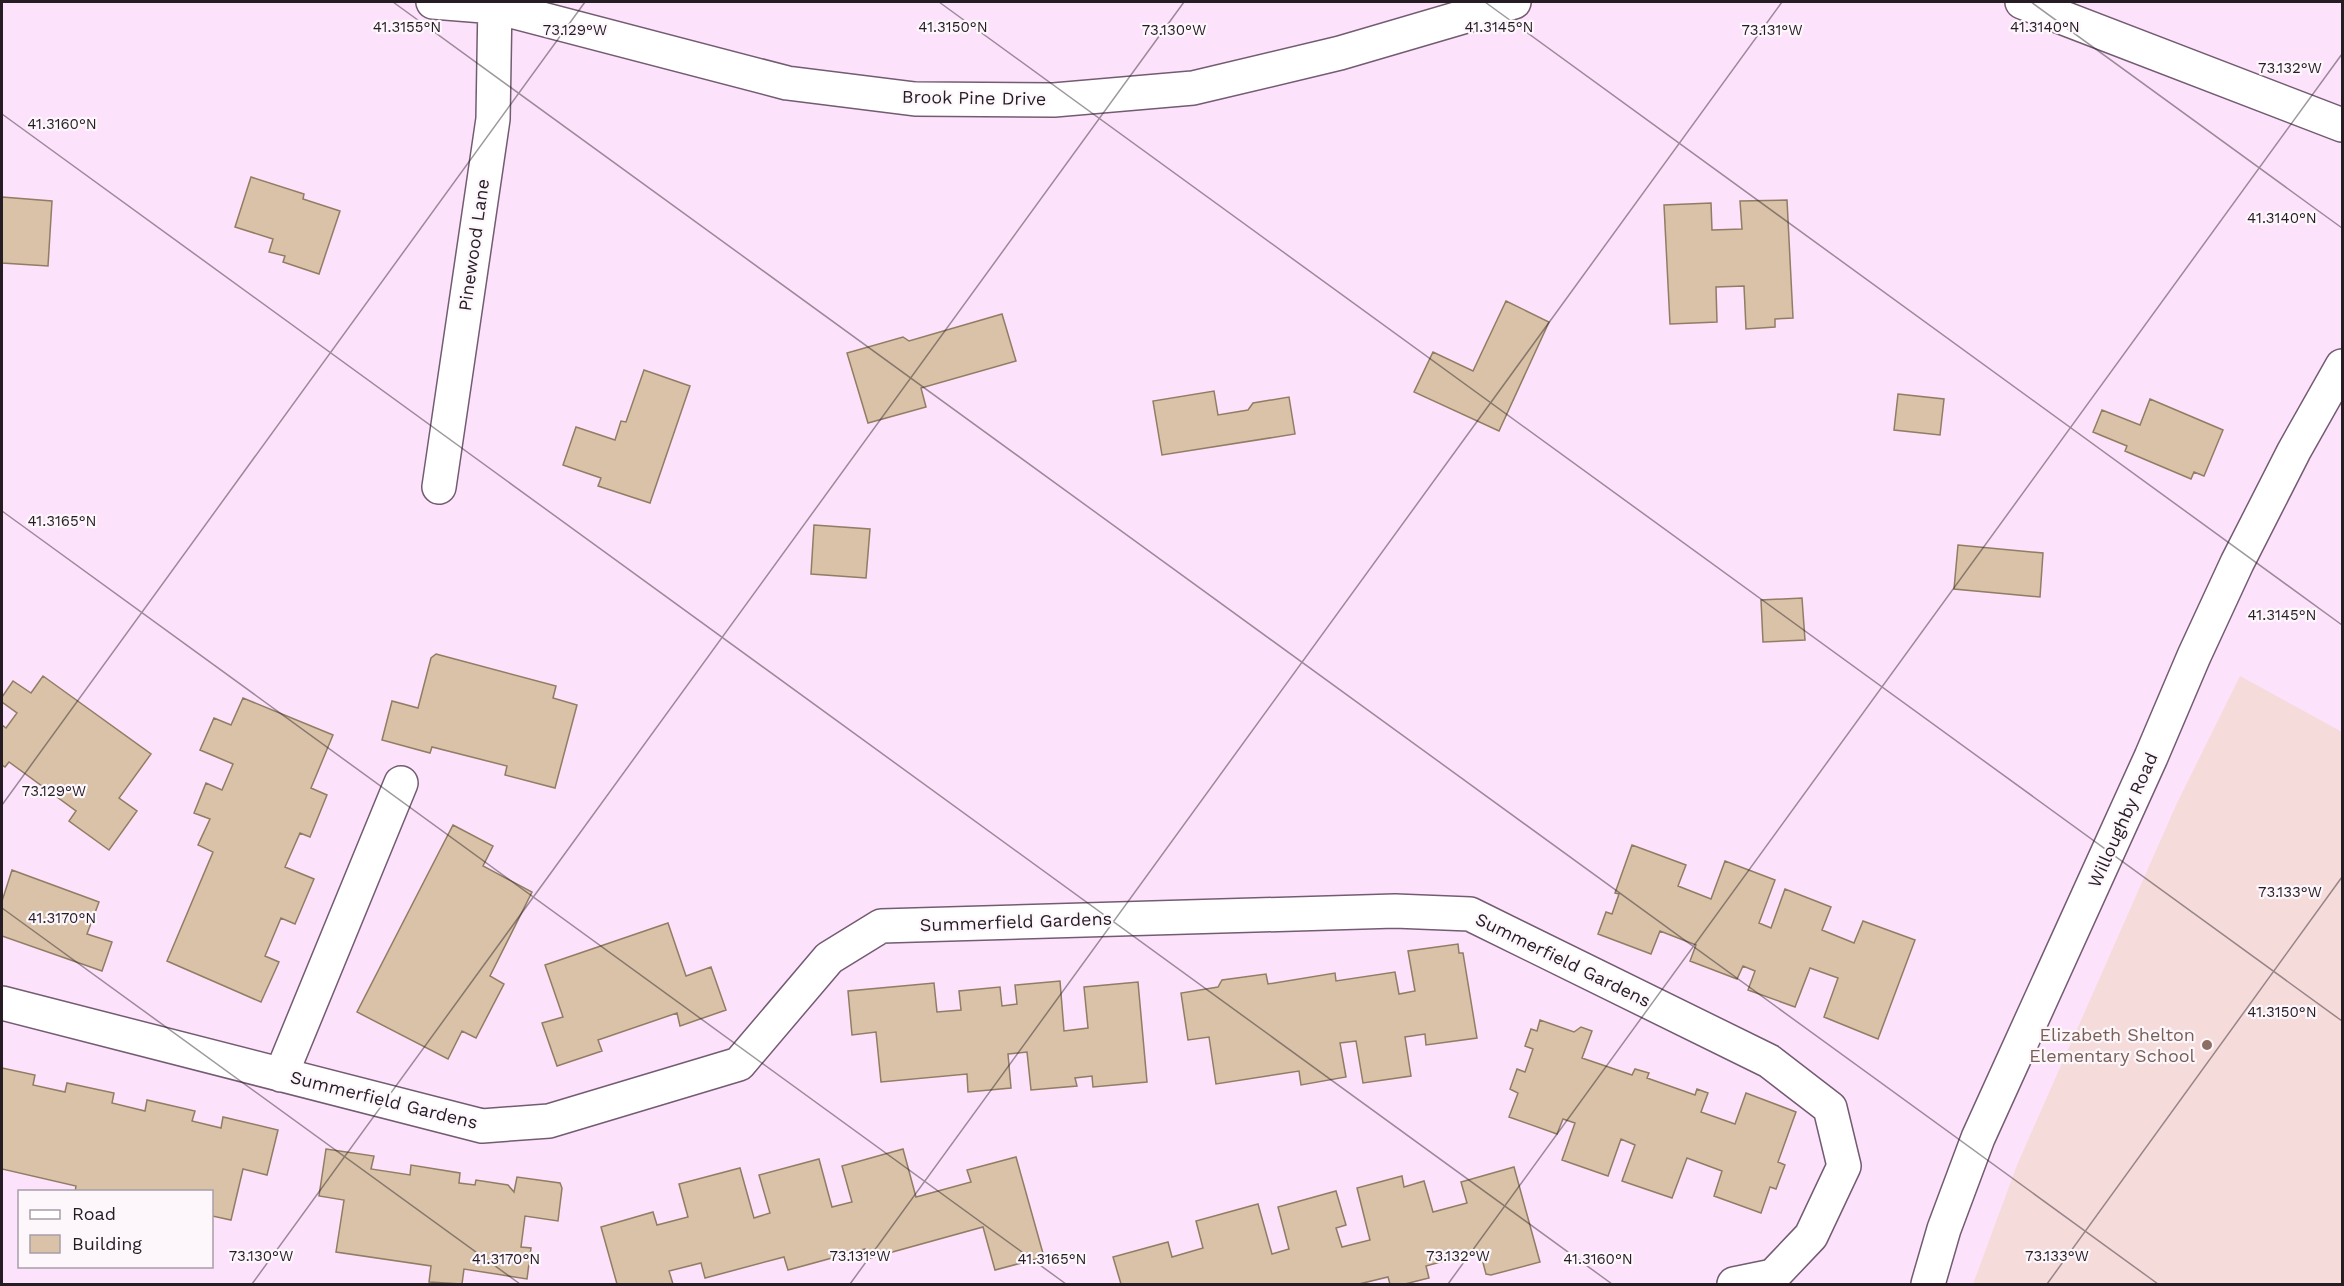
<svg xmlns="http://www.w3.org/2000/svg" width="2344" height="1286" font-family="'Work Sans',sans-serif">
	<rect width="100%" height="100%" fill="#fde2fb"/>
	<path fill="#f6dbdb" d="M2240,676L2342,732V1284H1973L2017,1165L2177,803Z"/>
	<path fill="#d9c2a8" stroke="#917c64" stroke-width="1.5" d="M251,177L304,194L303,199L340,211L319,274L283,262L285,256L269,252L273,239L235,227Z
		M2,197L52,201L48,266L2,263Z
		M1787,200L1793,318L1775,319V327L1746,329L1744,286L1716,287L1717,322L1670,324L1664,205L1711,203L1712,230L1742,229L1740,201Z
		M1506,301L1549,322L1499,431L1414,392L1433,352L1473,371Z
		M1002,314L1016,361L921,388L926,407L868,423L847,353L903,337L909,341Z
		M644,370L690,386L650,503L598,486L601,478L563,465L576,427L615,440L621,421L626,422Z
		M1214,391L1218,415L1248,410L1253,403L1289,397L1295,434L1162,455L1153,401Z
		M1898,394L1944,399L1940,435L1894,430Z
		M2150,399L2223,430L2204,476L2194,472L2191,479L2125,451L2127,446L2093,432L2102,410L2140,425Z
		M814,525L870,529L866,578L811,574Z
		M1958,545L2043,553L2040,597L1954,589Z
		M1802,598L1805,640L1763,642L1761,600Z
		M436,654L556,686L553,698L577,705L555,788L505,775L507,766L432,747L430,753L382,740L392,701L418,708L431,658Z
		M43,676L151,754L119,798L137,811L109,850L69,821L76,811L9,762L5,767L2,765V725L6,728L17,713L2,702V697L13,681L31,693Z
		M243,698L333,735L311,788L327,795L310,837L300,833L285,867L314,879L295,924L281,918L265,956L279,962L261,1002L167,961L213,852L198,845L210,819L194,813L206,783L222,790L233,764L200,750L214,718L231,725Z
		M453,825L493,846L483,866L532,892L490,976L504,984L476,1038L462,1031L448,1059L357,1012Z
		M1632,845L1686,865L1678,886L1711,899L1725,861L1775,880L1759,923L1771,928L1785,889L1831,907L1822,930L1854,943L1863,921L1915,940L1878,1039L1824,1017L1838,978L1810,968L1795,1007L1748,990L1755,971L1743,966L1737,979L1690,961L1696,945L1660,931L1651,954L1598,934L1606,912L1612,914L1619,894L1615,893Z
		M12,870L99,902L87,934L112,942L102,971L2,936V901Z
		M668,923L686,976L711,967L726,1010L680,1026L677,1013L598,1040L602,1051L557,1066L542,1023L563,1017L545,965Z
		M1458,944L1459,953H1463L1477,1038L1426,1045L1425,1034L1405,1037L1411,1076L1363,1083L1356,1041L1340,1043L1346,1077L1301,1085L1299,1071L1216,1084L1209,1037L1188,1040L1181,993L1218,987L1222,980L1266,974L1268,984L1335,973L1336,981L1395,972L1399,994L1415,991L1408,951Z
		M1060,981L1064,1031L1088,1028L1084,987L1138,982L1147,1082L1093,1087L1092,1076L1075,1078L1077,1086L1031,1090L1027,1052L1008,1054L1011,1088L968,1092L967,1074L881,1082L876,1032L852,1035L848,991L934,983L937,1012L961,1010L959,991L1000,987L1002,1006L1017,1004L1015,985Z
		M1540,1020L1574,1032L1581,1027L1592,1031L1582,1058L1632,1075L1635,1069L1649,1073L1647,1078L1695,1095L1697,1089L1708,1093L1701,1112L1735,1124L1746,1093L1796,1112L1778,1162L1785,1165L1776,1189L1770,1187L1761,1213L1714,1196L1722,1171L1687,1158L1672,1198L1622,1181L1635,1145L1621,1139L1608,1176L1562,1160L1575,1123L1563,1119L1557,1134L1509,1117L1518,1093L1510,1089L1517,1069L1525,1072L1533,1049L1525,1046L1531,1029L1537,1031Z
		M2,1068L35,1075L33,1085L65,1092L67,1083L114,1093L112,1103L145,1111L147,1100L195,1111L192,1121L221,1128L223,1117L278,1130L267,1175L243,1169L231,1220L212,1216V1192H75L76,1186L2,1169Z
		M326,1149L374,1156L371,1169L410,1175L411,1165L460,1173L459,1183L475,1185L476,1180L508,1185L514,1192L517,1177L560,1183L562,1188L558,1221L525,1216L521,1247L531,1248L527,1279L464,1269L462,1284L429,1282L431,1266L336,1252L344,1200L319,1196Z
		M903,1149L916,1197L971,1182L967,1170L1016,1157L1044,1257L995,1270L983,1227L867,1259L865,1249L788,1270L784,1257L705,1278L701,1263L669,1271L673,1284H617L601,1227L653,1212L657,1225L688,1217L679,1184L740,1168L754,1218L770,1213L759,1175L819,1159L832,1207L852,1202L842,1166Z
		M1514,1167L1540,1262L1491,1275L1486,1274L1480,1251L1426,1266L1429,1278L1405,1284H1390L1388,1277L1359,1284H1121L1113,1257L1168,1242L1172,1257L1203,1248L1196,1221L1258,1204L1272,1254L1289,1249L1278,1207L1336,1191L1346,1225L1336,1228L1342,1247L1370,1240L1357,1188L1402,1176L1404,1187L1424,1181L1433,1212L1467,1203L1461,1182Z"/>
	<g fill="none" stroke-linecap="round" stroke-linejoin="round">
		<g stroke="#735c71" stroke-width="36">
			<path id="minor" d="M433,2L496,7L787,83L915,99L1054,100L1193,88L1340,53L1514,2
				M2022,2L2342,125
				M439,487L493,119L495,2
				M2,1003L482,1126L549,1121L739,1064L829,958L881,926L1395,911L1470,914L1769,1061L1830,1108L1844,1166L1811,1236L1773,1276L1734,1284
				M281,1075L401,783
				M1928,1284L1944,1229L1978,1138L2151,757L2194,656L2237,563L2294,451L2342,366"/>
		</g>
		<use href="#minor" stroke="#fff" stroke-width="33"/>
	</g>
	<path fill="none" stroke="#251c24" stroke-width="1.5" stroke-opacity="0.45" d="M393,2L2158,1284M939,2L2342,1021M1485,2L2342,625M2031,2L2342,228M2,114L1612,1284M2,511L1066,1284M2,805L585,2M2,908L520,1284M252,1284L1184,2M850,1284L1782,2M1448,1284L2342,54M2047,1284L2342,877"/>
	<circle fill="#8d6e63" stroke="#fdf7fc" stroke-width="2" cx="2207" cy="1045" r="6"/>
	<g text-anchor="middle" stroke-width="4.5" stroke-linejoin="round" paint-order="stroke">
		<g font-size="18" fill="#251c24" stroke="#fdf7fc">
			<text transform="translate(974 98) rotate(1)" y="6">Brook Pine Drive</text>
			<text transform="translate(474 245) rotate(-82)" y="6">Pinewood Lane</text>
			<text transform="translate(2123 820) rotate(-66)" y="6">Willoughby Road</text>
			<text transform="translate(1016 922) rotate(-2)" y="6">Summerfield Gardens</text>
			<text transform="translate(1563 960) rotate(26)" y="6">Summerfield Gardens</text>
			<text transform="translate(384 1100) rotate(14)" y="6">Summerfield Gardens</text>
		</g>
		<g font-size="18" fill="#785e54" stroke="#fdf7fc" text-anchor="end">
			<text x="2195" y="1041">Elizabeth Shelton<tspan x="2195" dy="21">Elementary School</tspan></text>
		</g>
	</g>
	<g font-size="15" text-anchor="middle" fill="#251c24" stroke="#fdf7fc" stroke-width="4.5" stroke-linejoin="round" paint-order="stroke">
		<text x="2045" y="32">41.3140°N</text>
		<text x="407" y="32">41.3155°N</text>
		<text x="953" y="32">41.3150°N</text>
		<text x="1499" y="32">41.3145°N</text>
		<text x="1174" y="35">73.130°W</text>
		<text x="575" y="35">73.129°W</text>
		<text x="1772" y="35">73.131°W</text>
		<text x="2290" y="73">73.132°W</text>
		<text x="62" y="129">41.3160°N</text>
		<text x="2282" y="223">41.3140°N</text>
		<text x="62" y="526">41.3165°N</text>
		<text x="2282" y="620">41.3145°N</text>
		<text x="54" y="796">73.129°W</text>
		<text x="2290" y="897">73.133°W</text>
		<text x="62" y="923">41.3170°N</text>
		<text x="2282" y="1017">41.3150°N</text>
		<text x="261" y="1261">73.130°W</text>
		<text x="860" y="1261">73.131°W</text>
		<text x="1458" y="1261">73.132°W</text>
		<text x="2057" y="1261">73.133°W</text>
		<text x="506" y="1264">41.3170°N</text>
		<text x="1052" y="1264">41.3165°N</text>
		<text x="1598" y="1264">41.3160°N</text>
	</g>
	<rect width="2344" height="1286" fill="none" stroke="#251c24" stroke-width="6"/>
	<rect x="18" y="1190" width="195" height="78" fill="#fdf7fc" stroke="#a79fa6" stroke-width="1.5"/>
	<rect x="30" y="1210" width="30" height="9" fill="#ffffff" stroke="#a79fa6" stroke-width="1.5"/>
	<text x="72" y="1220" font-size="18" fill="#251c24">Road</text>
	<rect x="30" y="1235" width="30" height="18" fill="#d9c2a8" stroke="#a79fa6" stroke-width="1.5"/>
	<text x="72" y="1250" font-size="18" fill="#251c24">Building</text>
</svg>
